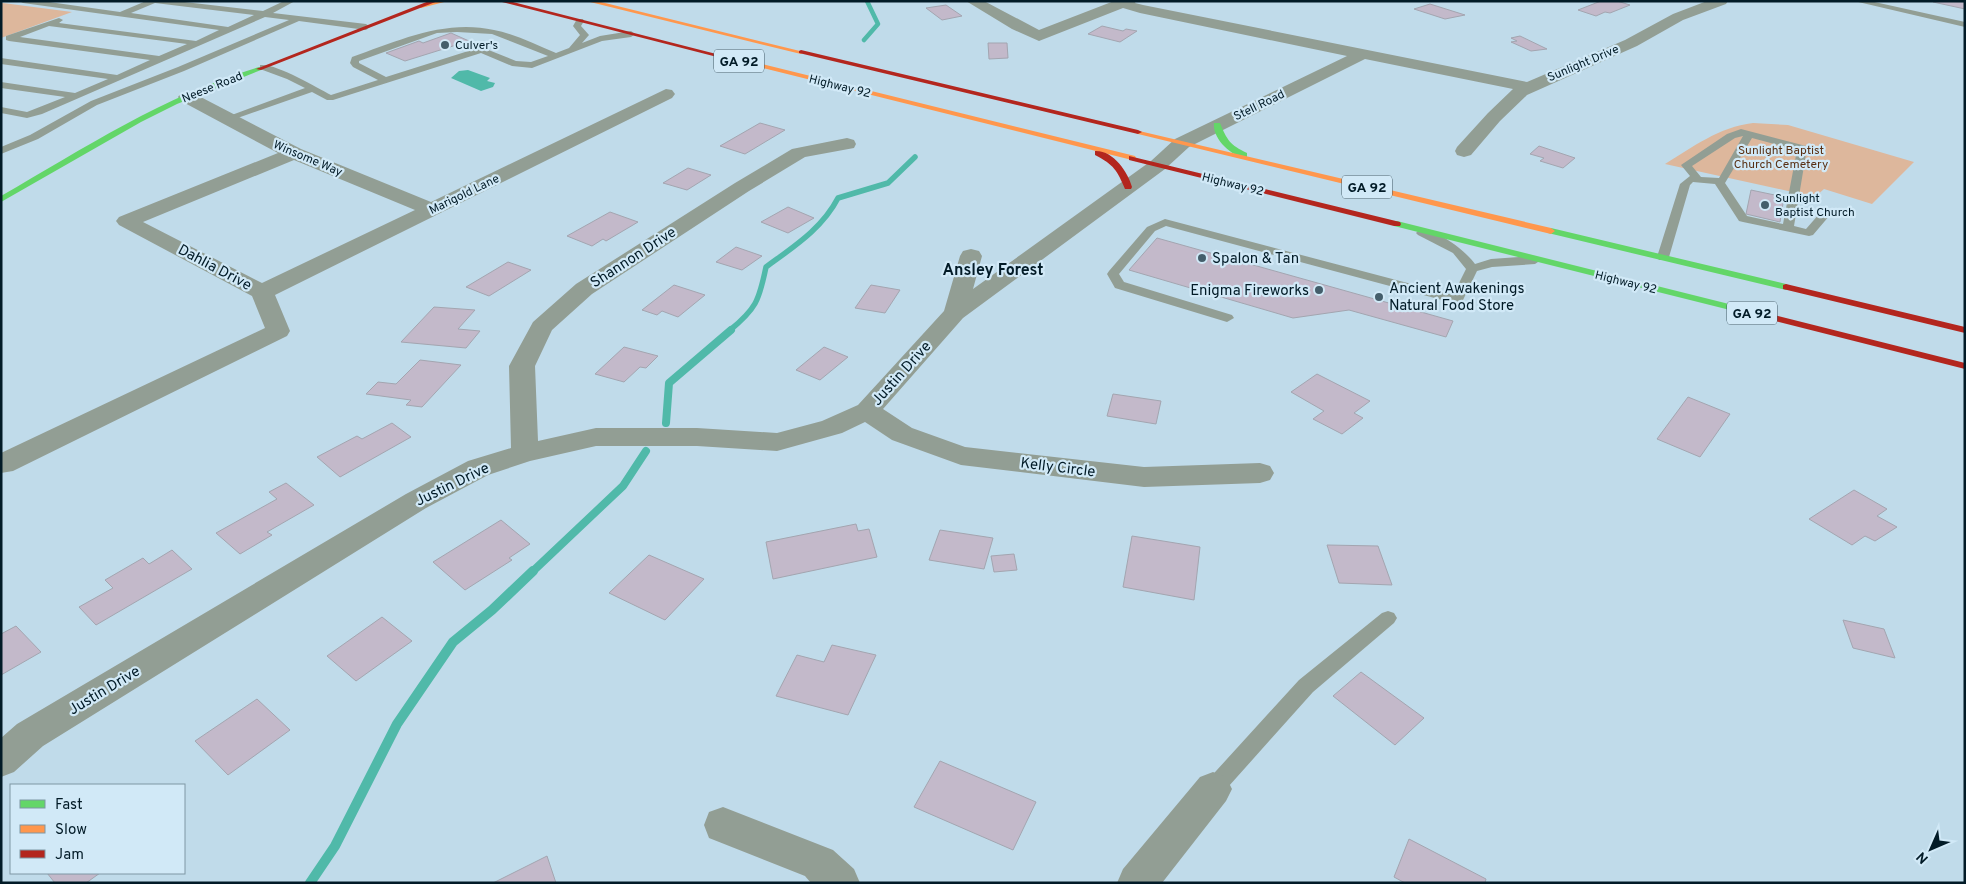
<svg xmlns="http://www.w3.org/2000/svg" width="1966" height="884" font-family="Overpass,sans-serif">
	<rect width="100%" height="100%" fill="#c0dbea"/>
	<path fill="#ddb79c" d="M1,3H3L72,12L1,38Z
		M1753,123L1788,125L1914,162L1872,204L1824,189L1815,197L1665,164C1693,147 1719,127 1753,123Z"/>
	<path fill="#50b9a9" d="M468,70L490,78L487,81L495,83L493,87L481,91L451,78L459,71Z"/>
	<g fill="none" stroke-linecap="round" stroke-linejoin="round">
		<path stroke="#50b9a9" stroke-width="4.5" d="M864,40L878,24L867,1"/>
		<path stroke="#50b9a9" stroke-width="5.5" d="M729,331C756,309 759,301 766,267C793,247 822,229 838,198L888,183L915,157"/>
		<path stroke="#50b9a9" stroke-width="8" d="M666,423L669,383L731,330
			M531,573L623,486L646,451"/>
		<path stroke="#50b9a9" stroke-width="10" d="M310,883L335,846L397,724L453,642L492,610L533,571"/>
	</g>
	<path fill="#c3b9ca" stroke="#a3a5b0" d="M1601,1H1617L1630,5L1610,13L1605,12L1596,16L1578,10Z
		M1933,1L1965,2V9L1933,2Z
		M1430,4L1465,15L1445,19L1414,9Z
		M946,5L962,16L942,20L926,8Z
		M1102,26L1123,31L1126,29L1137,31L1120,42L1088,34Z
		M451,33L469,41L405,61L386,53L419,41L423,43Z
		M1520,36L1547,49L1531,51L1511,42L1517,41L1511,38Z
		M988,43H1007L1008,58L989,59Z
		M760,123L785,130L745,154L720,146Z
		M1539,146L1575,158L1563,168L1540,161L1544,158L1530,154Z
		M688,168L711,175L687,190L663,183Z
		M1751,190L1784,197L1780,222L1746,214Z
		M788,207L814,218L788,233L761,222Z
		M610,212L638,222L606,241L603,239L592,246L567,236Z
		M1157,238L1453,321L1446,337L1349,310L1293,318L1129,270Z
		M736,247L762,256L742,270L716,262Z
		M508,262L531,270L489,296L466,287Z
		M674,285L705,295L678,317L662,311L657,315L642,310Z
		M871,285L900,290L885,313L855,308Z
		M434,307L475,310L458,329L480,331L466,348L401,342Z
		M624,347L658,356L646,368L640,367L624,382L595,374Z
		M824,347L848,357L820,380L796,370Z
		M420,360L461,365L422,407L406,405L411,400L366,394L378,382L396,384Z
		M1317,374L1370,401L1354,413L1363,418L1342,434L1313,419L1324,411L1291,392Z
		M1113,394L1161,401L1156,424L1107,416Z
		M1688,397L1730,414L1700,457L1657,439Z
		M392,423L411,437L340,477L317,457L357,436L362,439Z
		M286,483L314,505L267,532L272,535L240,554L216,533L277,499L269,492Z
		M1854,490L1887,509L1877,516L1897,527L1875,541L1865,536L1852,545L1809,519Z
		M501,520L530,544L509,558L512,560L465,590L433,562Z
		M856,524L858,531L869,529L877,557L773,579L766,542Z
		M940,530L993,538L984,569L929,560Z
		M1132,536L1200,547L1194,600L1123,587Z
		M1327,545L1378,546L1392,585L1339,583Z
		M172,550L192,569L96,625L79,607L113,588L105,580L143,558L149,564Z
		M1014,554L1017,570L994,572L991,556Z
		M649,555L704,579L665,620L609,593Z
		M382,617L412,641L356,681L327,656Z
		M1843,620L1884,629L1895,658L1853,648Z
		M16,626L41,652L1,675V634Z
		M832,645L876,655L848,715L776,696L797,655L824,662Z
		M1361,672L1424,718L1395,745L1333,696Z
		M257,699L290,730L228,775L195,741Z
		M940,761L1036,802L1013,850L914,807Z
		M1409,839L1486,879L1485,883H1405L1394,877Z
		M547,856L556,883H493Z
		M47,873H100L86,883H55Z"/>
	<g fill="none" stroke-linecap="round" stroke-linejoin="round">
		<path fill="#929e94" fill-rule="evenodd" d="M19,1H42L120,12L146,1H176L263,11L284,1H295L273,13L366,24L370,27L366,30L299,21L184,71L97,105L38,139L1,154V147L30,135L91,101L178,67L289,20L265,17L42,114L27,118L1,113V107L27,112L65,97L1,88V82L75,93L108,79L1,64V58L117,75L150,60L9,41L6,40V36L59,18L63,20L59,23L196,41L219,30L23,3ZM155,3L254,15L228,27L131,13ZM49,26L187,44L159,56L20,37Z
			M1854,1H1870L1965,22V27Z
			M577,19H583L584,21L581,26L589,35L582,43L600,36L631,31L635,34L631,37L602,41L532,68L512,66L481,53L333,100H327L312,92L229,121H223L221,119L305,88L287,79L260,69V65C276,63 316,87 331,95L378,80L353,67L350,63L352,57C398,41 444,19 494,30C515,34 536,45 556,53L569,48L580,35L573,26ZM457,32L492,34L548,56L531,62L516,61L481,47L386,77L359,63V61L437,33Z
			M1741,129L1806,146L1807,148L1794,226L1806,229L1820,213L1824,212L1830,215L1813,235L1809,236L1743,222L1739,221L1715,184L1693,182L1690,185L1669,257L1667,260H1659L1657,257L1680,184L1690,176L1681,165L1727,134ZM1743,136L1719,178L1701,177L1692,166L1735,138ZM1752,138L1797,150L1783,224L1747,216L1725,183Z
			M1165,219L1453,295L1466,269L1453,253L1418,235L1416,233L1418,231C1434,226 1466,251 1475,264L1491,259L1535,256L1541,260L1535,264L1492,267L1477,271L1463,300L1457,304L1166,226L1155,231L1119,274L1124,282L1232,315L1234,318L1227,322L1115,288L1107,274L1109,271L1147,227Z
			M1388,611L1394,613L1397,618L1394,623L1313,692L1220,796L1213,798L1206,796L1203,789L1206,782L1299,680L1382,613Z"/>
		<path fill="#929e94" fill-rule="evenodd" d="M966,1H984L1039,30L1114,1H1136L1135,3L1143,5L1527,82L1625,40L1673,14L1707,1H1728L1726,4L1683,20L1637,46L1527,95L1500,121L1471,155L1464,157L1457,155L1455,151L1457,147L1488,113L1513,89L1365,59L1189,147L1165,169L963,318L883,409L912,428L965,447L1144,467L1260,463L1270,466L1274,473L1270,480L1260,483L1144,487L961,465L892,440L865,422L842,433L777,451L697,446H596L530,461L488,475L426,508L43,746L14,772L1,777V738L17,724L406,494L468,461L511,448L509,366L533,322L576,284L735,183L792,149L847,138L854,140L856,144L854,148L805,157L749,191L592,294L552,330L535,366L538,441L596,428H697L777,433L822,421L858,405L944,311L960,256L963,251L971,249L979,251L982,256L973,289L1151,161L1175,139L1347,56L1140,13L1123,8L1039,41L1012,29Z
			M666,89L672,90L675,94L672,98L275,295L290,331L287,336L13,471L1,473V453L265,328L252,296L119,225L116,221L119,217L278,153L181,101L178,97L181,93L187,92L193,93L301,149L431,202ZM294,160L415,210L262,283L143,222Z
			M1213,772L1226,777L1232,789L1226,801L1162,883H1117L1123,869L1200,777Z
			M723,807L833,850L854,869L860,883H811L805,876L709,838L704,825L709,812Z"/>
		<path fill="#63d668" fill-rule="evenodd" d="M259,67L262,69L261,70L177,104L141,122L1,202V196C84,148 167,94 259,67Z
			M1214,123H1220C1227,140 1230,145 1247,153V157C1232,158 1212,138 1214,123Z
			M1397,221L1765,313L1767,315L1762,318L1394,226V222Z
			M1551,228L1786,284L1791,287L1786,290L1548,233L1547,231Z"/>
		<path fill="#ff974d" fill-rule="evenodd" d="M435,1H448L421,8L418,6Z
			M586,1H597L804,52L801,54Z
			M725,55L1135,156L1136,158L1132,160L723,58V56Z
			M1135,130L1551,228L1555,231L1551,234L1138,134L1134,132Z"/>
		<path fill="#b3261e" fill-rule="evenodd" d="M429,1H438L261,70L256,69Z
			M498,1H509L728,57L725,59Z
			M801,50L1138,130L1142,132L1138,134L799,53V51Z
			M1095,151C1113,150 1128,172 1132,187L1131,189H1125C1117,170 1114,165 1095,155Z
			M1129,156L1400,222L1401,224L1400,226H1394L1129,160Z
			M1786,284L1965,327V333L1783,289V285Z
			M1762,312L1965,363V369L1759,317L1757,315L1759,313Z"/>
	</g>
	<g fill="#445e6b" stroke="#d1e9f7" stroke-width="2">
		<circle cx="445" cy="45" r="5"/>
		<circle cx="1765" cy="205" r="5"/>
		<circle cx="1202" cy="258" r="5"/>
		<circle cx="1319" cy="290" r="5"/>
		<circle cx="1379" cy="297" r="5"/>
	</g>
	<g text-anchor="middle" stroke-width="4.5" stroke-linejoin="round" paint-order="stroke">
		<g font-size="12" fill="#021b27" stroke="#d1e9f7" text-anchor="start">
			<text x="455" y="49">Culver's</text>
			<text x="1775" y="202">Sunlight<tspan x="1775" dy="14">Baptist Church</tspan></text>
		</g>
		<g font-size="12" fill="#021b27" stroke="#d1e9f7">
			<text transform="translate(1583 63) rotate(-23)" y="4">Sunlight Drive</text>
			<text transform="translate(840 86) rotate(14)" y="4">Highway 92</text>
			<text transform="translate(212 87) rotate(-22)" y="4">Neese Road</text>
			<text transform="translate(1259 105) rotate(-26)" y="4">Stell Road</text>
			<text transform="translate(308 158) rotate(23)" y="4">Winsome Way</text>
			<text transform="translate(1233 184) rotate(14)" y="4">Highway 92</text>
			<text transform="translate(464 194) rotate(-26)" y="4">Marigold Lane</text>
			<text transform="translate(1626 282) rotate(14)" y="4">Highway 92</text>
		</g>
		<g font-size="12" fill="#593013" stroke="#d1e9f7">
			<text x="1781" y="154">Sunlight Baptist<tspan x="1781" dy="14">Church Cemetery</tspan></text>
		</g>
		<g fill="#d1e9f7" stroke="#405965" stroke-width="1">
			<rect x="714" y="49.5" width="50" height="23" rx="4"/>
			<rect x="1342" y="175.5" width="50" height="23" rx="4"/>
			<rect x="1727" y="301.5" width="50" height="23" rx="4"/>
		</g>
		<g font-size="14" font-weight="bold" fill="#021b27">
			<text x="739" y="66">GA 92</text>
			<text x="1367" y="192">GA 92</text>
			<text x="1752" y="318">GA 92</text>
		</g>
		<g font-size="15" fill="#021b27" stroke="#d1e9f7">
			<text transform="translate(633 257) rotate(-33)" y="5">Shannon Drive</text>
			<text transform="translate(215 267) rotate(28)" y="5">Dahlia Drive</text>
			<text transform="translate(901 373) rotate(-48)" y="5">Justin Drive</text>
			<text transform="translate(1058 467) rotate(7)" y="5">Kelly Circle</text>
			<text transform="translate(452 484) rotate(-26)" y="5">Justin Drive</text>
			<text transform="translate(104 690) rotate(-31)" y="5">Justin Drive</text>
		</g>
		<g font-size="15" fill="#021b27" stroke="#d1e9f7" text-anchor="start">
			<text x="1212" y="263">Spalon &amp; Tan</text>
			<text x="1389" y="293">Ancient Awakenings<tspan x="1389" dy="17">Natural Food Store</tspan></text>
			<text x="1309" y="295" text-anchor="end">Enigma Fireworks</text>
		</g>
		<g font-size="16" font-weight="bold" fill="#021b27" stroke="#d1e9f7">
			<text x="993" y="275">Ansley Forest</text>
		</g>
	</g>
	<rect width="1966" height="884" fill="none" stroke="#021b27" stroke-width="5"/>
	<rect x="10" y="784" width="175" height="90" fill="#d1e9f7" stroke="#7e97a4"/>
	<rect x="20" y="800" width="25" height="8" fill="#63d668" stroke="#7e97a4"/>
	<text x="55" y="809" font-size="15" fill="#021b27">Fast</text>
	<rect x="20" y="825" width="25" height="8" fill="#ff974d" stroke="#7e97a4"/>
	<text x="55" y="834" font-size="15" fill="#021b27">Slow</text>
	<rect x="20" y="850" width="25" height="8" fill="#b3261e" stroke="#7e97a4"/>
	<text x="55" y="859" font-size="15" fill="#021b27">Jam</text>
	<g transform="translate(1931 849) rotate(225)" stroke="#d1e9f7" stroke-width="4" paint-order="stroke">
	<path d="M0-4L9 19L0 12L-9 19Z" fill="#021b27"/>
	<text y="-8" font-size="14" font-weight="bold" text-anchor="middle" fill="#021b27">N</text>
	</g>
</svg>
